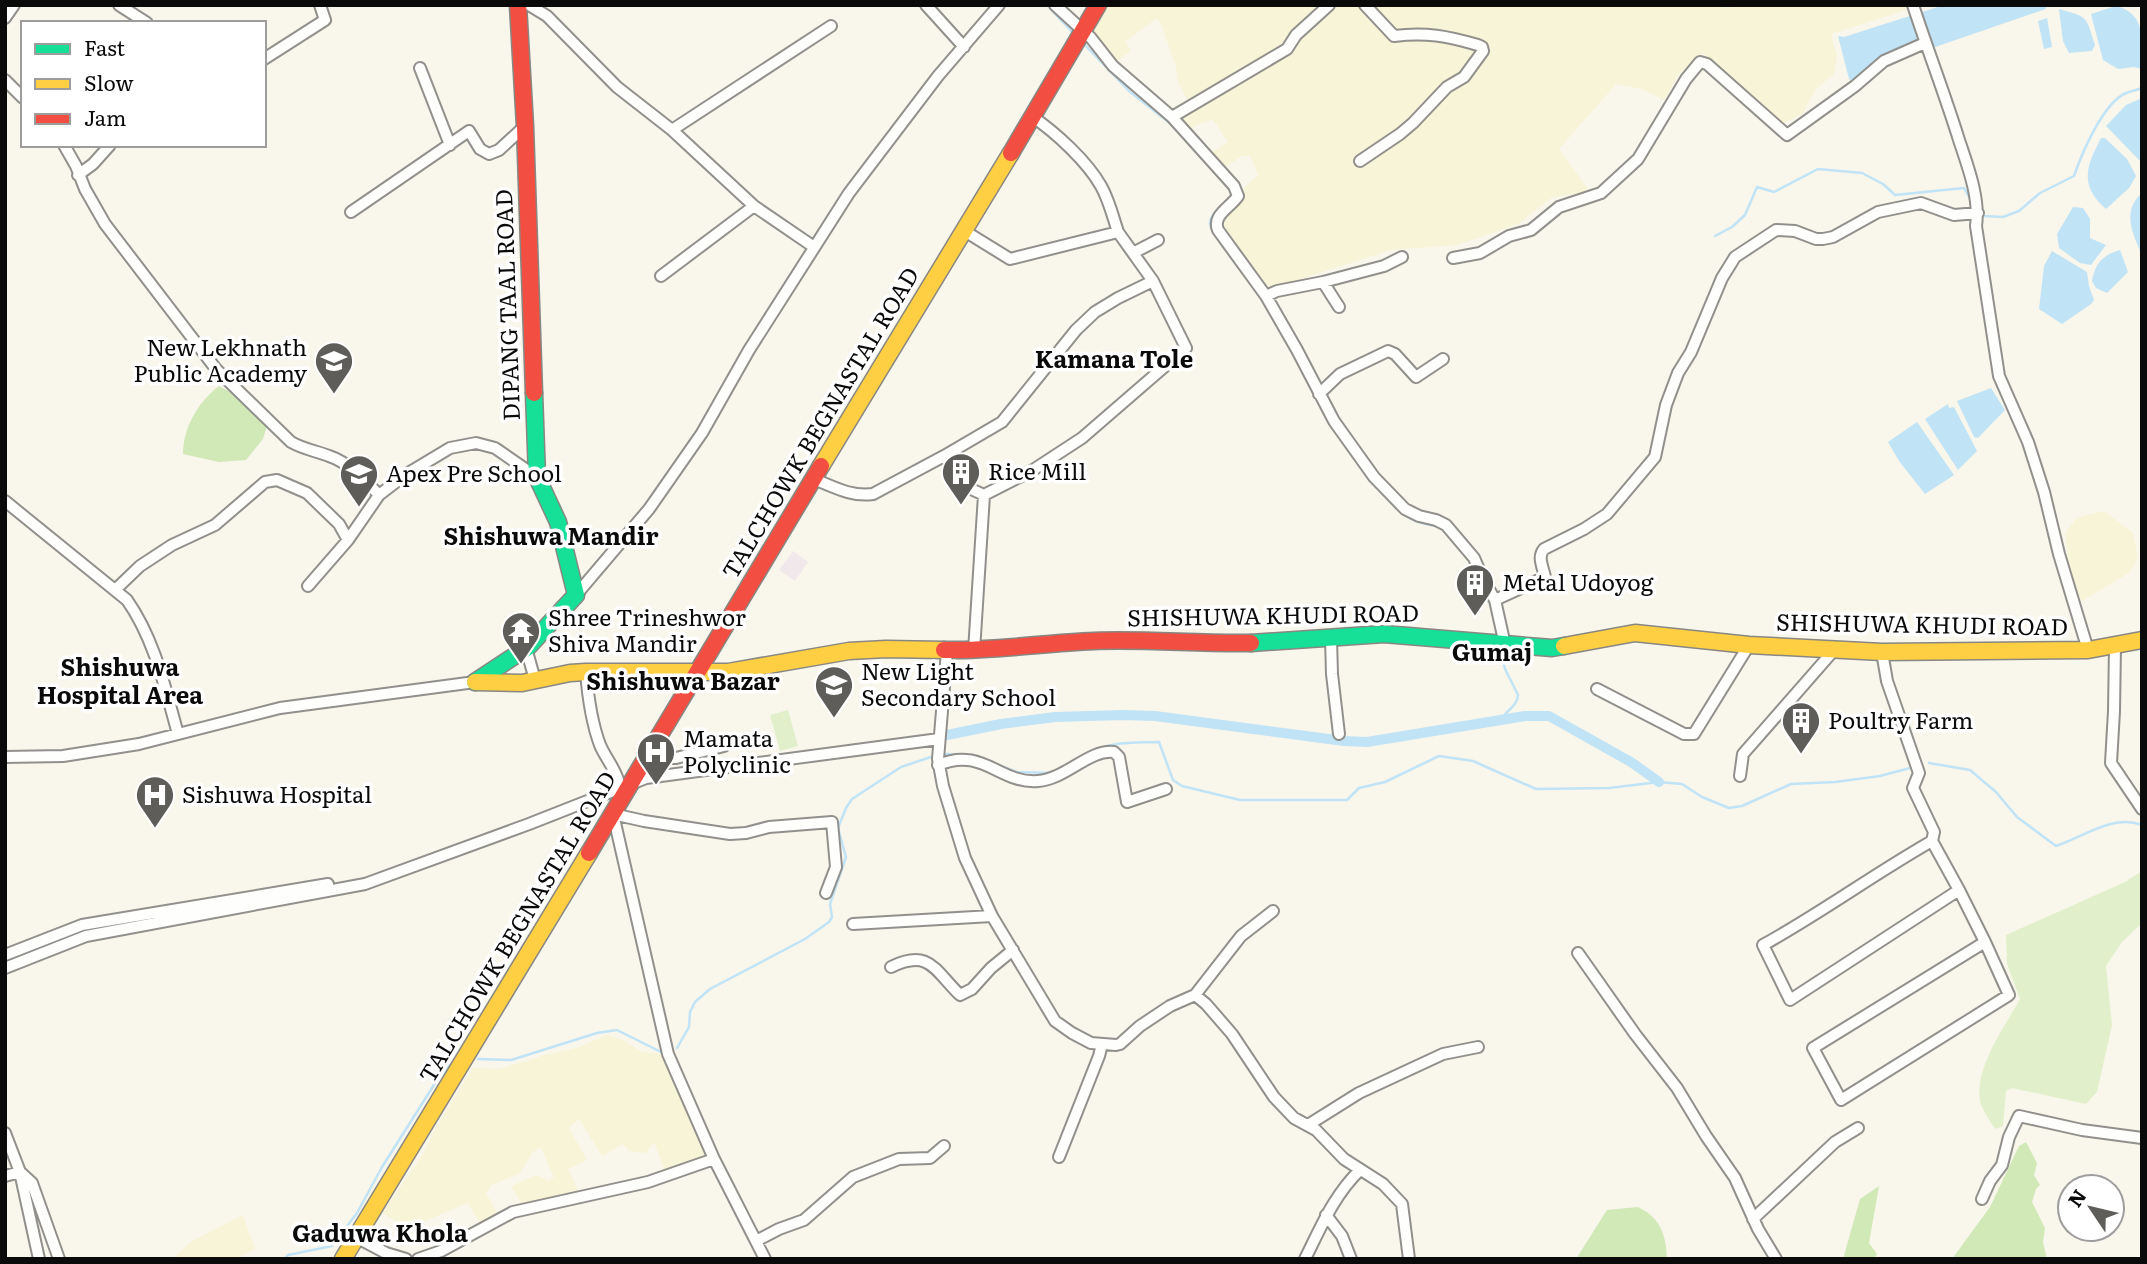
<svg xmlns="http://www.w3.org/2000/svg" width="2147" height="1264" font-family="Literata,serif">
	<rect width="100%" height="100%" fill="#f9f6ec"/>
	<path fill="#f0e8eb" d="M793,551L808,562L795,581L779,570Z"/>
	<path fill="#f8f4d7" d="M1108,5H1722L1727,9L1734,5H1905L1906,10L1831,34L1837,56L1834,74L1816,89L1802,114L1781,124L1703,53L1678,75L1664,100L1642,89L1616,84L1559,149L1590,192L1553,197L1518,224L1457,245L1391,250L1264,291L1217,225L1242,198L1244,188L1258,175L1250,156H1242L1222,169L1209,154L1228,142L1213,120L1200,123L1187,132L1172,114L1189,103L1178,82L1176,67L1161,24L1157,18L1125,42L1131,51L1115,63L1093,32Z
		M2104,511L2133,533L2138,559L2129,573L2082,601L2071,583L2065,533L2078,517Z
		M607,1035L623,1040L642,1052L664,1054L710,1155L665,1172L654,1142L646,1153L629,1151L623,1144L602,1156L579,1119L569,1128L587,1160L568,1169L579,1192L522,1204L511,1186L537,1175L549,1181L554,1177L541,1147L533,1152L520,1173L492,1185L486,1193L498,1214L481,1224L467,1203L425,1221L415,1232L382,1213L423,1154L436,1127L473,1068L499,1069L545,1055L576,1048Z
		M243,1215L255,1249L236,1259H175V1256L192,1241Z"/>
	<path fill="#e1f0ca" d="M788,710L798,746L780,751L770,715Z
		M2142,871V923L2122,942L2106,966L2112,1025L2097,1092L2086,1104L2012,1088L2006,1091L2003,1126L1995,1129C1990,1120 1981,1109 1980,1100C1975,1067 2005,1026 2020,999L2007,964L2006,935L2125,882Z"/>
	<path fill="#d1e8b7" d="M219,386L232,393L267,426L263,439L246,460L219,462L183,454C183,428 198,402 219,386Z
		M2026,1142L2037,1163L2034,1175L2040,1185L2036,1189L2032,1202L2045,1228L2043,1242L2047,1259H1952L1990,1207L2019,1146Z
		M1879,1186L1869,1243L1877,1254L1874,1259H1843L1860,1199Z
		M1638,1207C1661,1218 1666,1235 1667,1259H1576L1607,1210Z"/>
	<path fill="#c0e3f6" d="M1944,5H2047L2046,9L1935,47L1895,56L1859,84L1849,79L1838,36L1844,37Z
		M2116,6C2147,14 2142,41 2142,69L2134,67L2118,69L2103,60L2091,14Z
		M2059,9C2089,17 2086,17 2095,45L2092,51L2069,53L2063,41Z
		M2047,18L2052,47L2044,49L2038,21Z
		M2142,98V163L2106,126L2126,105Z
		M2101,138H2105L2127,159L2136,176L2129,188L2106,209C2079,185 2086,167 2101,138Z
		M2142,193V255C2133,234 2121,211 2142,193Z
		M2073,207L2083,208L2090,219V238L2106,245L2091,265L2080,263L2059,248L2057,234Z
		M2120,250L2128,272L2107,293L2096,288L2092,281C2095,263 2103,255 2120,250Z
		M2052,251L2087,272L2089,286L2094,300L2091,304L2062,324L2039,309L2044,266Z
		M1991,388L2005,410L1978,438L1974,437L1957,401Z
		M1948,404L1949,408L1954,407L1977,451L1958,470L1925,419Z
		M1917,422L1954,475L1925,494L1899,461L1888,442Z"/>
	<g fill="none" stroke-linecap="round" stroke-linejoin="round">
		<path stroke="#c0e3f6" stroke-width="2.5" d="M1047,5L1074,34
			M1083,43L1129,91L1176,128
			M1223,205C1201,222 1211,229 1224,247
			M1983,216L2003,217L2019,211L2040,193L2074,176C2082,153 2103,103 2126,93C2131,91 2137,90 2142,88
			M1715,236L1732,227L1745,215L1757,187L1774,192L1818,169L1862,173L1883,184L1895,195L1964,188L1971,200
			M1385,496C1402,516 1412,523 1438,526
			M1473,567L1475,586L1490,603
			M1492,610L1498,638
			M1501,652L1505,669L1518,695C1517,707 1506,710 1502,719
			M945,754L972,755L1017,772L1050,773
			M1084,755C1107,741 1133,743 1159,742L1173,780L1182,786L1240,800H1347L1359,788L1385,782L1439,756L1473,761L1536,789L1609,788L1659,782L1682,784L1702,797L1729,808L1742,806L1791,784L1835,782L1880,776L1910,768
			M1929,763L1970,770L1996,792L2017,817L2056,846C2084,837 2112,814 2142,825
			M677,1048L689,1027L690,1012L695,1002L710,989L805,939L829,922L832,917L830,904L846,857L838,828L846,808L852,799L901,767L931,757
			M478,1059L511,1060L597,1033L617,1030L661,1052
			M285,1259L288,1255L332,1246L357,1213L382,1167L437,1080L453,1062"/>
		<path stroke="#c0e3f6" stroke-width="10" d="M947,735L1001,724L1055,717L1122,715L1155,716L1344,741L1367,742L1525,716H1549L1631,762L1659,782
			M5,962L80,933L93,930"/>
		<g stroke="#92908c" stroke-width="14">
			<path id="street" d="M119,5L147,23
				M529,5L547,16L617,87L672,130L754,206L814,247
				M926,5L964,47
				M1055,5L1091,38L1113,66L1172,117L1234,186L1238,196C1230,208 1212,215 1218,230L1266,296L1297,350L1334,421L1374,477L1405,509L1419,516L1436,520L1446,525L1474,558L1483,579L1495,600L1505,645
				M1913,5C1928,51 1945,95 1959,140C1968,167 1980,198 1976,226L1999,376L2028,442L2044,492L2059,554L2088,650
				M5,18L14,5
				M264,59L325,20L320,5
				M420,68L450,145
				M5,80L23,98
				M1033,117C1056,133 1087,161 1101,186C1109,200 1113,217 1118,232
				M1172,117L1287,49L1296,35L1329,5
				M672,130L831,26
				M64,145L76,166L85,189L105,224L216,369L291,442C303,449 316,451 329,456C348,462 366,481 379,495
				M1360,161L1400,134L1413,123L1447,87L1464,77L1483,51L1482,47L1478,45C1447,36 1426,32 1394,36L1365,5
				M78,175L93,164L110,145
				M351,212L469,131L480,149L489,154L499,150L525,126
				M963,230L1010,259L1118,232L1153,281L1186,348L1082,438L1033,470L984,495L974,651
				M1133,253L1158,240
				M1453,258L1480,253L1509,236L1531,230L1559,207L1601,193L1638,159L1686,79L1700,62L1707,64L1787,135L1855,86L1884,61L1925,43
				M661,276L754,206
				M1323,282L1384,266L1402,257
				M1266,296L1277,291L1323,282L1339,307
				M1319,394L1340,374L1388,351L1395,354L1416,377L1443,359
				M944,456L971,489L984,495
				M814,479C834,487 851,497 873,494L944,456L1002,422L1076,330L1095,312L1118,298L1153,281
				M5,501L127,600C155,640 165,688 178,734
				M308,586L348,540L379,495L405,475L450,448L476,443L495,448L537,477
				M115,590L140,566L172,545L215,525L265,482L277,480L307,493L339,524L348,540
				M576,595L649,509L702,433L749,350L849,193L938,76L999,5
				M1495,600L1545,577C1543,567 1537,557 1544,549L1584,529L1607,514L1655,457L1666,405L1678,373L1691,352L1722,278L1735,257L1776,230L1795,231L1816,239H1823L1833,237L1878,212L1921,203L1954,215L1978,213
				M1331,639L1332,674L1339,734
				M2115,646L2114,711L2111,763L2142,809
				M526,648L535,680
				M947,651L938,759L943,786L965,858L992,916L1055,1021L1072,1033L1091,1043L1116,1045L1120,1044L1140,1026L1170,1006L1195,995
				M1882,652L1887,681L1919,773L1913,788L1934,832L1932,841C1874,874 1821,913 1763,945L1790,1000L1959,890L1985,942L1813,1048L1841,1100L2009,995L1985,942
				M586,672C588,697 591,721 600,745C605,757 614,767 618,780
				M1597,689L1684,734H1694L1749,645
				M5,757L63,756L139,744L280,708L475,682
				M647,758H676L724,746
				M938,765C983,746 999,784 1038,781C1066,779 1089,749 1114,752L1119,757L1127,802L1166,789
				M1740,776L1743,754L1835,649
				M1932,841L1959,890
				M853,924L992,916
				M1578,953L1635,1034L1677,1088L1706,1136L1735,1178L1758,1229L1776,1259
				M5,955L82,925L328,884
				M891,967C930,948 935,971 960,995L972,989L991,968L1013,950
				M5,968L86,936L365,884L529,824L646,778L939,739
				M1195,995L1206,1004L1232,1034L1274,1097L1294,1118L1316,1130L1344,1159L1383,1184L1402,1204L1409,1259
				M1195,995L1241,936L1273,911
				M1308,1125L1359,1093L1443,1054L1478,1047
				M5,1133L20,1172L39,1259
				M1059,1157L1099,1056L1102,1044
				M5,1176L20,1172L32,1183L59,1259
				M1982,1199L1990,1181L2002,1165L2009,1137L2019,1116L2082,1130L2142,1138
				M1326,1215L1342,1236L1351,1259
				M1753,1219L1835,1142L1858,1128
				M356,1237L386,1253L406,1259
				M756,1241L779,1229L804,1220L853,1177L899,1159L930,1158L944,1146
				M418,1259L441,1251L513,1212L648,1182L714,1159
				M765,1259L714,1159L668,1054L613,814L644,821L730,834L746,833L769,827L832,822L836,867L826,893
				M1305,1259C1321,1227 1334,1195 1360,1170"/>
		</g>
		<g stroke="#888782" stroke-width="19">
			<path id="fast" d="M1251,643L1384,634L1552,648L1564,646
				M475,682L528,647L576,595L558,522L537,477L534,393"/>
		</g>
		<g stroke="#888782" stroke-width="19">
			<path id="slow" d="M821,466L1011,153
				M1564,646L1635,633L1749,645L1882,652L2088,650L2142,640
				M475,682L522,683L570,673L586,672H728L849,651L886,649L944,650
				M343,1259L589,853"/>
		</g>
		<g stroke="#888782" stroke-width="19">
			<path id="jam" d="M518,5L525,126L534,393
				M1011,153L1098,5
				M944,650C994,651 1044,643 1094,641C1146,639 1199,644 1251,643
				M589,853L821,466"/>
		</g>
		<use href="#street" stroke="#fefefc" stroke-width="10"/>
		<use href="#fast" stroke="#16e098" stroke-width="16"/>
		<use href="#slow" stroke="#ffcf43" stroke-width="16"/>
		<use href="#jam" stroke="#f24e42" stroke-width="16"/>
	</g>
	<defs>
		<g id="school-pin" transform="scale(2.0125)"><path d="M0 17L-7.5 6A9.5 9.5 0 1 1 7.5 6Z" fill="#5e5d59" stroke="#fff"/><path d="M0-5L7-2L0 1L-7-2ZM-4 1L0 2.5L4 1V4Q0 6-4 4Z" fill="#fff"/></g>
		<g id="building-pin" transform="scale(2.0125)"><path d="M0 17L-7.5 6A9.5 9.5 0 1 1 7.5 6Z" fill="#5e5d59" stroke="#fff"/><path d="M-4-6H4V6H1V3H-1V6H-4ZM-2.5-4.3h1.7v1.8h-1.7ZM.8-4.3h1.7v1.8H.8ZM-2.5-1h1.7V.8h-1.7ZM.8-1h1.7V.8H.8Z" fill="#fff"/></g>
		<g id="temple-pin" transform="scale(2.0125)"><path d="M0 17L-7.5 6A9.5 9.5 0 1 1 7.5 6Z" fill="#5e5d59" stroke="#fff"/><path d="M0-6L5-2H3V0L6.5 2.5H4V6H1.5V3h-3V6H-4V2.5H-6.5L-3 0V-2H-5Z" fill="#fff"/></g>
		<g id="hospital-pin" transform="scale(2.0125)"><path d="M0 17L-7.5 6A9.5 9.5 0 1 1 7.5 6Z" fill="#5e5d59" stroke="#fff"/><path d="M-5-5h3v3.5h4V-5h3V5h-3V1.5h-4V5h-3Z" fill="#fff"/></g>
	</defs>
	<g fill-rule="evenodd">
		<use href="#school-pin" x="334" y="361"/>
		<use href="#building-pin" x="961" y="472"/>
		<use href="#school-pin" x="359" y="474"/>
		<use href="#building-pin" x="1475" y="583"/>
		<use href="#temple-pin" x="521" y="631"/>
		<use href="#school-pin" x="834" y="685"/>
		<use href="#building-pin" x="1801" y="721"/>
		<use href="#hospital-pin" x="656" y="752"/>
		<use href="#hospital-pin" x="155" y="795"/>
	</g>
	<g text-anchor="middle" stroke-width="7" stroke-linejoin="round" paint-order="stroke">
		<g font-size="23" fill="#0a0a0a" stroke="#fff">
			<text transform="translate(508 305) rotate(-92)" y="8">DIPANG TAAL ROAD</text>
			<text transform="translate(821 423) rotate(-59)" y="8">TALCHOWK BEGNASTAL ROAD</text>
			<text transform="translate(1273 616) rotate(-1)" y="8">SHISHUWA KHUDI ROAD</text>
			<text transform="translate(1922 625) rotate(1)" y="8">SHISHUWA KHUDI ROAD</text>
			<text transform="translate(518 927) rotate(-59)" y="8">TALCHOWK BEGNASTAL ROAD</text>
		</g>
		<g font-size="23" fill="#0a0a0a" stroke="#fff" text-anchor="start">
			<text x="307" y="356" text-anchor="end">New Lekhnath<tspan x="307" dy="26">Public Academy</tspan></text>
			<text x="988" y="480">Rice Mill</text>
			<text x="386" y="482">Apex Pre School</text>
			<text x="1502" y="591">Metal Udoyog</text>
			<text x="548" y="626">Shree Trineshwor<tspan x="548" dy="26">Shiva Mandir</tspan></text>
			<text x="861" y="680">New Light<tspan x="861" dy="26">Secondary School</tspan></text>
			<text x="1828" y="729">Poultry Farm</text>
			<text x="683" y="747">Mamata<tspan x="683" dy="26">Polyclinic</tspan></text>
			<text x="182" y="803">Sishuwa Hospital</text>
		</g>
		<g font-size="24" font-weight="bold" fill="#0a0a0a" stroke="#fff">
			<text x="1114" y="368">Kamana Tole</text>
			<text x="551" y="545">Shishuwa Mandir</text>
			<text x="1492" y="661">Gumaj</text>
			<text x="120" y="676">Shishuwa<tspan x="120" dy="28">Hospital Area</tspan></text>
			<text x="683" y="690">Shishuwa Bazar</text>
			<text x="380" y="1242">Gaduwa Khola</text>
		</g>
	</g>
	<rect width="2147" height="1264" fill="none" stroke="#0a0a0a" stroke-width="14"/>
	<rect x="21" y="21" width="245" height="126" fill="#ffffff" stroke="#9d9d9d" stroke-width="2"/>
	<rect x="35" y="44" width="35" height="10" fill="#16e098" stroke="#9d9d9d" stroke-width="2"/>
	<text x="84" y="56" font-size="21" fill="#0a0a0a">Fast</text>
	<rect x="35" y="79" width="35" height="10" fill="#ffcf43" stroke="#9d9d9d" stroke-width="2"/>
	<text x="84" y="91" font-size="21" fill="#0a0a0a">Slow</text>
	<rect x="35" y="114" width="35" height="10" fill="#f24e42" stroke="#9d9d9d" stroke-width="2"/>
	<text x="84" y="126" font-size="21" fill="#0a0a0a">Jam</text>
	<g transform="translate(2091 1208) rotate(305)"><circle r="33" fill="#ffffff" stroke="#9d9d9d" stroke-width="2"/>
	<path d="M0-5L12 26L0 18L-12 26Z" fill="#5e5d59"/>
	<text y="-10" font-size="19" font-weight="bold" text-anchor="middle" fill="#0a0a0a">N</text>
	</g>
</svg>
